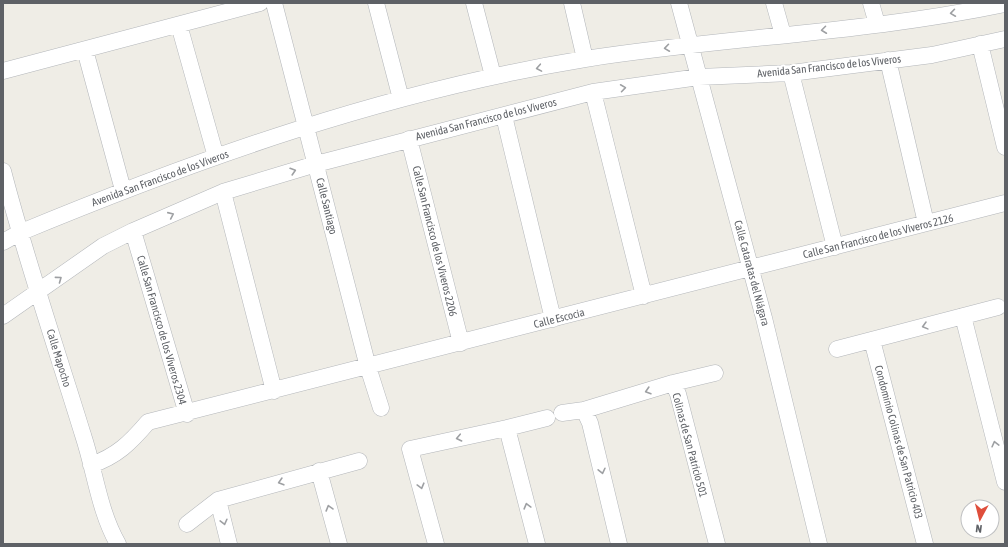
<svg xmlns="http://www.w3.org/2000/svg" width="1008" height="547" font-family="'Asap Condensed',sans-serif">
	<rect width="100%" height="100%" fill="#efede6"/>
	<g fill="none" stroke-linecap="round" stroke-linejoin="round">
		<g stroke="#b3b6ba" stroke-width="17">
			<path id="minor" d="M274,3L368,367L381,408
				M376,3L401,99
				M474,3L493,76
				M572,3L585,59
				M679,3L764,318L819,544
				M774,3L783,35
				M871,3L877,24
				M179,25L216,157
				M980,44L1005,147
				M85,50L123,190
				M888,60L926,223
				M3,71L260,3
				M791,73L835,247
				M593,92L644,296
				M504,116L553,319
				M409,139L461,343
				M3,171C26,260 56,347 83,435C95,471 99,511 118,544
				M223,192L274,391
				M133,231L187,414
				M3,242L19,233C202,157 389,91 585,59C724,37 867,33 1005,4
				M3,316L103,246L133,231L223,192L316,164L593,92L699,77L791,73L932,55L1005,39
				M963,316L1005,482
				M872,340L925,544
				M837,349L998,307
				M673,383L715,373
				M562,413L584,410
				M507,428L547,418
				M91,465C117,456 130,443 148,422L1005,203
				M319,471L339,544
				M218,500L229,544
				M187,524L218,500L359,461
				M436,544L410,449L507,428L537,544
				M619,544L590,423L584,410L673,383L678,394L717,544"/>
		</g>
		<use href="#minor" stroke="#fff" stroke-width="16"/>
	</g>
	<defs><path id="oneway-chevron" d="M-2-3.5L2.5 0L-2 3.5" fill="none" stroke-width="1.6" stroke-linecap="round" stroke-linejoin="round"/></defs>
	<g stroke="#9ea0a3">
		<use href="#oneway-chevron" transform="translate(953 13) rotate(172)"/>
		<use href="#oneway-chevron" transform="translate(824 30) rotate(173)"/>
		<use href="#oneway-chevron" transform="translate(667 48) rotate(172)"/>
		<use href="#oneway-chevron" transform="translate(539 68) rotate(170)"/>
		<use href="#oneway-chevron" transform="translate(623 88) rotate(-8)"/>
		<use href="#oneway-chevron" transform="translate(293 171) rotate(-17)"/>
		<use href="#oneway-chevron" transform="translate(171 215) rotate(-24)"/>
		<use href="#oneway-chevron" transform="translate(59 279) rotate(-36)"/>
		<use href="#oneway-chevron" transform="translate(925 326) rotate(165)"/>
		<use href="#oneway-chevron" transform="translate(648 391) rotate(163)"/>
		<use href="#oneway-chevron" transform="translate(459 438) rotate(168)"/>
		<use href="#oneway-chevron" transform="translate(995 444) rotate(-104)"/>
		<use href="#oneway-chevron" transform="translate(602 471) rotate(77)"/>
		<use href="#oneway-chevron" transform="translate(281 482) rotate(164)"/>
		<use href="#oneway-chevron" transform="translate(421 486) rotate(75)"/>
		<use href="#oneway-chevron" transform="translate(527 506) rotate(-105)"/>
		<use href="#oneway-chevron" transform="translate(329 508) rotate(-106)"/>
		<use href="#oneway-chevron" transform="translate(224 522) rotate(76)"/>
	</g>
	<g text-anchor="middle" stroke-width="4" stroke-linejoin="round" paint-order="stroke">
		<g font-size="11" fill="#5e6166" stroke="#fff">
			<text transform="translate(829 66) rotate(-6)" y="4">Avenida San Francisco de los Viveros</text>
			<text transform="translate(486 119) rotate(-14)" y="4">Avenida San Francisco de los Viveros</text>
			<text transform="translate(160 178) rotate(-20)" y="4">Avenida San Francisco de los Viveros</text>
			<text transform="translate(327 206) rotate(76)" y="4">Calle Santiago</text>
			<text transform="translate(878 236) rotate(-14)" y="4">Calle San Francisco de los Viveros 2126</text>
			<text transform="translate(435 241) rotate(76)" y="4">Calle San Francisco de los Viveros 2206</text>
			<text transform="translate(752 273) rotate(75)" y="4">Calle Cataratas del Niágara</text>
			<text transform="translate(559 318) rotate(-14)" y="4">Calle Escocia</text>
			<text transform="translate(162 330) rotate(74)" y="4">Calle San Francisco de los Viveros 2304</text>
			<text transform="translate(59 358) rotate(73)" y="4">Calle Mapocho</text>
			<text transform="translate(899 442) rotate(75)" y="4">Condominio Colinas de San Patricio 403</text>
			<text transform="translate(690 445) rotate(75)" y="4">Colinas de San Patricio 501</text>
		</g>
	</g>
	<rect width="1008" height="547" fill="none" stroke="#5e6166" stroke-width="8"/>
	<g transform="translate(980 519) rotate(187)"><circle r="19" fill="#ffffff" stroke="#bfc0c2"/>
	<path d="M0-3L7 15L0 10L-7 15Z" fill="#df4e3c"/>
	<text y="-6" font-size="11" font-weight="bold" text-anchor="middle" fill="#5e6166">N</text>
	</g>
</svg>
